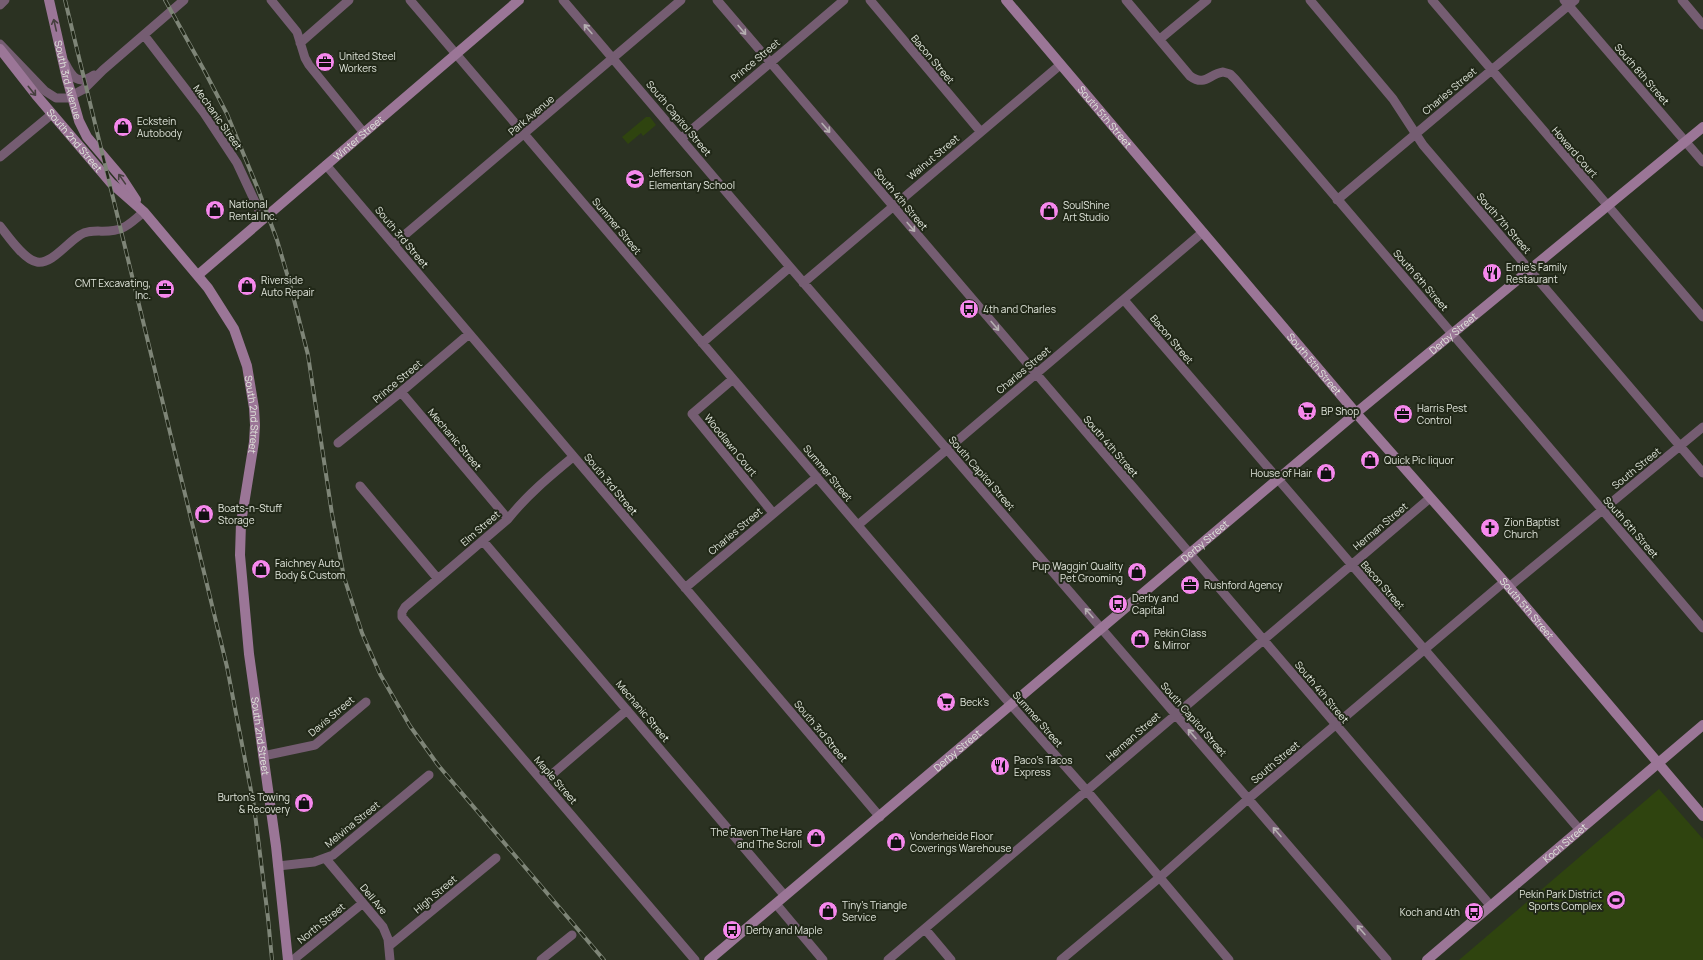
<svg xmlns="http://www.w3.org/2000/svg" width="1703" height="960" font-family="Manrope,sans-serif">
	<rect width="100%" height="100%" fill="#2b3222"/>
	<path fill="#2f440f" d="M646,117H650L656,125L643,136L641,133L628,144L622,137Z
		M1659,789L1703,839V960H1459Z"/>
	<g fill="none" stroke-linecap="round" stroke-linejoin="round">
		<path stroke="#755d72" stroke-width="9" d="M271,0L297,32L305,58L309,65L364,133
			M410,0L1005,698L1087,791L1229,960
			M563,0L790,267L1387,960
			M717,0L1490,905
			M870,0L980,131
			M1126,0L1190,76C1205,87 1209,74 1223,72L1230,74L1235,79L1703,628
			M1310,0L1393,99L1423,145L1703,473
			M1432,0L1703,317
			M1564,0L1703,162
			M1682,0L1703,25
			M0,5L5,0
			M144,35L204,113L237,163L263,219
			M1160,39L1207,0
			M300,43L349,0
			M0,44L45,91L56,98H67L84,89L103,70L184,0
			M65,63C72,77 78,86 94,75
			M682,138L844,0
			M0,157L52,114
			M326,165L880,817
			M1337,200L1575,0
			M0,226C8,236 24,260 37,262C51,265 68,242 80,235C92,227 108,235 122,228C130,225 137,217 144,212
			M394,244L681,0
			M803,283L1060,65
			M1124,300L1579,829
			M702,343L790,267
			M733,379L692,414L773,513
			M401,392L508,519
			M338,443L395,397L469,334
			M573,457C550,476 527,495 508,519L405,607L402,612V617L695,960
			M360,486L438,579
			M858,525L1203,232
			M483,541L785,896
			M1509,587L1703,427
			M685,588L817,477
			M263,756L315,745L366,702
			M543,782L627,710
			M326,859L383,927L388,939L390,960
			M278,866L314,862L333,855L429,775
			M776,904L823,960
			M925,929L951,960
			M389,946L496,858
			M293,960L363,903
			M541,960L572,935
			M888,960L1430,498
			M1061,960L1159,878L1248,799L1504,582"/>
		<g stroke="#9b7697" stroke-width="10">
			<path id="s1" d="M49,0L67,79L79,121L87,137L121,177L136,200"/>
			<path id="s2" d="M1006,0L1356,413L1509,587L1703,816"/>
			<path id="s3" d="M0,49L36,95L111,183L144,212L208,288L234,329L247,366L254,408L255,425L254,442L241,523L240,555L249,654L276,846L288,960"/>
			<path id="s4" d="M198,275L519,0"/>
			<path id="s5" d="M709,960L1356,413L1703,127"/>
			<path id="s6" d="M1427,960L1703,725"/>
		</g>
		<g stroke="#7e8577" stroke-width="4">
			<path id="rail" d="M65,0L227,667L254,806L268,918L272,960
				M165,0L204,70L227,114L258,189L277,240L290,284L308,355L332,514L344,577L362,633L380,674L410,726L438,765L604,960"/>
		</g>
		<use href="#rail" stroke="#212818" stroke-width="2.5" stroke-dasharray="8" stroke-linecap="butt"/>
	</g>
	<defs><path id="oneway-shaft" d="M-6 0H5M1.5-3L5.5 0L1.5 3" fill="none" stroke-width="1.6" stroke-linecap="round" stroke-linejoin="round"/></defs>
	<g stroke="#463f3e">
		<use href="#oneway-shaft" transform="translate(55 25) rotate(-103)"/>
		<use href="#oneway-shaft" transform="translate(32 91) rotate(51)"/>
		<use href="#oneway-shaft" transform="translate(122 179) rotate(-125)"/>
	</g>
	<g stroke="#b5afb1">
		<use href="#oneway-shaft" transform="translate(588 29) rotate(-131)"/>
		<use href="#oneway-shaft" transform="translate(742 30) rotate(50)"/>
		<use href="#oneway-shaft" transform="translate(826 128) rotate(49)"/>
		<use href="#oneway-shaft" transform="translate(911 227) rotate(50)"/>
		<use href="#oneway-shaft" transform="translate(995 326) rotate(50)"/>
		<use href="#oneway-shaft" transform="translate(1089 613) rotate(-131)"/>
		<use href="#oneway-shaft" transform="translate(1192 734) rotate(-131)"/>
		<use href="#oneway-shaft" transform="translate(1277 832) rotate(-131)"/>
		<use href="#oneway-shaft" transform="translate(1361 930) rotate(-131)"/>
	</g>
	<defs>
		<g id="office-disc" transform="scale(1)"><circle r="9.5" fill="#f688ed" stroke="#212818"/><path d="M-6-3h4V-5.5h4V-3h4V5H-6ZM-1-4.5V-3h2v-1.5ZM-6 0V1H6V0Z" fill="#111"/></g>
		<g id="shop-disc" transform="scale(1)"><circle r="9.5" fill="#f688ed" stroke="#212818"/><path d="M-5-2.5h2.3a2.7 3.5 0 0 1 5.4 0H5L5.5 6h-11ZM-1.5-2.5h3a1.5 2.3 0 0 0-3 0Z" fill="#111"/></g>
		<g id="school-disc" transform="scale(1)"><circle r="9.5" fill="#f688ed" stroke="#212818"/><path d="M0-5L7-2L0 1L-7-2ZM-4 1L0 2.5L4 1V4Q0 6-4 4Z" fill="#111"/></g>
		<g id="restaurant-disc" transform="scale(1)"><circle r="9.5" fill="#f688ed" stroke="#212818"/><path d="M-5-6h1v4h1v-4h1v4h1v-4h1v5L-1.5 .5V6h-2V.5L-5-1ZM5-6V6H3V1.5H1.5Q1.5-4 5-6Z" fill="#111"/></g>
		<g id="bus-disc" transform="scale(1)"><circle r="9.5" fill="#f688ed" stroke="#212818"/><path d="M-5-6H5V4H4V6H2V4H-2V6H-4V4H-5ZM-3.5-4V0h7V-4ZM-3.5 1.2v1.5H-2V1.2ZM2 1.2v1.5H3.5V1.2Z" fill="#111"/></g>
		<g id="supermarket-disc" transform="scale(1)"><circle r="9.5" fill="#f688ed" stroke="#212818"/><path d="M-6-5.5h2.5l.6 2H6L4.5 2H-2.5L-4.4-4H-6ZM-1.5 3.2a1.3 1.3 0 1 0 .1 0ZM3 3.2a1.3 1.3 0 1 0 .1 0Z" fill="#111"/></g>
		<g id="church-disc" transform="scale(1)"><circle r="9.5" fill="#f688ed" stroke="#212818"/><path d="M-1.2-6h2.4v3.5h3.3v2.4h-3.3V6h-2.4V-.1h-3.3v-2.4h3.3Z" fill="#111"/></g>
		<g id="stadium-disc" transform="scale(1)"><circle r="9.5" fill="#f688ed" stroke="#212818"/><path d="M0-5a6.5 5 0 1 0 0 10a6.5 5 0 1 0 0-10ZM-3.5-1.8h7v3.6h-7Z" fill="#111"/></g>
	</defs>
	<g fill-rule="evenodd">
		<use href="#office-disc" x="325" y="62"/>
		<use href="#shop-disc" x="123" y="127"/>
		<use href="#school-disc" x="635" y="179"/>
		<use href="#shop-disc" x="215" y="210"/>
		<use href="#shop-disc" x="1049" y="211"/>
		<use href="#restaurant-disc" x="1492" y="273"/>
		<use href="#shop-disc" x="247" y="286"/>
		<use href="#office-disc" x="165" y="289"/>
		<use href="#bus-disc" x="969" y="309"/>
		<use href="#supermarket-disc" x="1307" y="411"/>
		<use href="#office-disc" x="1403" y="414"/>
		<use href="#shop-disc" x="1370" y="460"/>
		<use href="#shop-disc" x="1326" y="473"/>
		<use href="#shop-disc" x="204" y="514"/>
		<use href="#church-disc" x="1490" y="528"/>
		<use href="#shop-disc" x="261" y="569"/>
		<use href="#shop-disc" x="1137" y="572"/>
		<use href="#office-disc" x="1190" y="585"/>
		<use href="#bus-disc" x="1118" y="604"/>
		<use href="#shop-disc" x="1140" y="639"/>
		<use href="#supermarket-disc" x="946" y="702"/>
		<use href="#restaurant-disc" x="1000" y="766"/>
		<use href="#shop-disc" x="304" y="803"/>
		<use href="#shop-disc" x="816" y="838"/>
		<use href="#shop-disc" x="896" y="842"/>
		<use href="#stadium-disc" x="1616" y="900"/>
		<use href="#shop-disc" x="828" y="911"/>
		<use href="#bus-disc" x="1474" y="912"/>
		<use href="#bus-disc" x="732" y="930"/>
	</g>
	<g text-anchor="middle" stroke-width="4" stroke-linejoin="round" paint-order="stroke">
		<g font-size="10" fill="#e0e5db" stroke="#212818" text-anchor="start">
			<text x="339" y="60">United Steel<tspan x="339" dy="12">Workers</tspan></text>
			<text x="137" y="125">Eckstein<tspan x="137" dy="12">Autobody</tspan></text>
			<text x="649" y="177">Jefferson<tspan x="649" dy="12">Elementary School</tspan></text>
			<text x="229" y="208">National<tspan x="229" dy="12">Rental Inc.</tspan></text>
			<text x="1063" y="209">SoulShine<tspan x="1063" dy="12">Art Studio</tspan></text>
			<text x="1506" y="271">Ernie's Family<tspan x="1506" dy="12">Restaurant</tspan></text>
			<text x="261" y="284">Riverside<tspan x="261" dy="12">Auto Repair</tspan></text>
			<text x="151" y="287" text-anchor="end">CMT Excavating,<tspan x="151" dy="12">Inc.</tspan></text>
			<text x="983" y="313">4th and Charles</text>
			<text x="1417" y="412">Harris Pest<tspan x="1417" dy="12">Control</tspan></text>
			<text x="1321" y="415">BP Shop</text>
			<text x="1384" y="464">Quick Pic liquor</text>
			<text x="1312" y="477" text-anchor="end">House of Hair</text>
			<text x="218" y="512">Boats-n-Stuff<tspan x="218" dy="12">Storage</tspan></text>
			<text x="1504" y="526">Zion Baptist<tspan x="1504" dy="12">Church</tspan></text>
			<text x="275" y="567">Faichney Auto<tspan x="275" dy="12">Body &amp; Custom</tspan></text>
			<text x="1123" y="570" text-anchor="end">Pup Waggin' Quality<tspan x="1123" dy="12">Pet Grooming</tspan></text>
			<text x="1204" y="589">Rushford Agency</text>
			<text x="1132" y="602">Derby and<tspan x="1132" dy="12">Capital</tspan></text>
			<text x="1154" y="637">Pekin Glass<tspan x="1154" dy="12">&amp; Mirror</tspan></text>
			<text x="960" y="706">Beck's</text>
			<text x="1014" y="764">Paco's Tacos<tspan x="1014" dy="12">Express</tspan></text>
			<text x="290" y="801" text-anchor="end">Burton's Towing<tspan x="290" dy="12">&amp; Recovery</tspan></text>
			<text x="802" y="836" text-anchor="end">The Raven The Hare<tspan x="802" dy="12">and The Scroll</tspan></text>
			<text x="910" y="840">Vonderheide Floor<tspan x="910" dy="12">Coverings Warehouse</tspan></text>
			<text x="1602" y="898" text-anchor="end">Pekin Park District<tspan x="1602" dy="12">Sports Complex</tspan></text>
			<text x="842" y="909">Tiny's Triangle<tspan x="842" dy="12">Service</tspan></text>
			<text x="1460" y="916" text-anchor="end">Koch and 4th</text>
			<text x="746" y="934">Derby and Maple</text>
		</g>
		<g font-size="10" fill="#e0e5db" stroke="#212818">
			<text transform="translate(933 59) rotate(50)" y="4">Bacon Street</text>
			<text transform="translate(755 60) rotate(-40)" y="4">Prince Street</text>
			<text transform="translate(1642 74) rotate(49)" y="4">South 8th Street</text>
			<text dy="4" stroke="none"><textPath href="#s1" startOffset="82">South 3rd Avenue</textPath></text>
			<text transform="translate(1449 91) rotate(-40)" y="4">Charles Street</text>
			<text transform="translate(531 115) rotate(-40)" y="4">Park Avenue</text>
			<text transform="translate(218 117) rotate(55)" y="4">Mechanic Street</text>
			<text dy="4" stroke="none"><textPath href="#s2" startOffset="153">South 5th Street</textPath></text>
			<text transform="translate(679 118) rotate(50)" y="4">South Capitol Street</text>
			<text dy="4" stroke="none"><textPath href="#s4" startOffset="211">Winter Street</textPath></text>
			<text dy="4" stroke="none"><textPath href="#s3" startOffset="118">South 2nd Street</textPath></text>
			<text transform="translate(1575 152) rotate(49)" y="4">Howard Court</text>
			<text transform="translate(933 157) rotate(-40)" y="4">Walnut Street</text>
			<text transform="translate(901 199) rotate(50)" y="4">South 4th Street</text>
			<text transform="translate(1504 223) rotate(49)" y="4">South 7th Street</text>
			<text transform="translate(617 226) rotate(50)" y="4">Summer Street</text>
			<text transform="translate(402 237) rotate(50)" y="4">South 3rd Street</text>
			<text transform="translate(1421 280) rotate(49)" y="4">South 6th Street</text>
			<text dy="4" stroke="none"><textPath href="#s5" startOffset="973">Derby Street</textPath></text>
			<text transform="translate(1172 339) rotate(50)" y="4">Bacon Street</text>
			<text dy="4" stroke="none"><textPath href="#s2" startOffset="477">South 5th Street</textPath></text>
			<text transform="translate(1023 370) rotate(-40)" y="4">Charles Street</text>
			<text transform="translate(397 381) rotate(-40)" y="4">Prince Street</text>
			<text dy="4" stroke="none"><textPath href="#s3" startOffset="454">South 2nd Street</textPath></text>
			<text transform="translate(455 439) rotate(50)" y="4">Mechanic Street</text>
			<text transform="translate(731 445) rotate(51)" y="4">Woodlawn Court</text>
			<text transform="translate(1111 446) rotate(49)" y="4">South 4th Street</text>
			<text transform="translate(1636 468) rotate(-39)" y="4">South Street</text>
			<text transform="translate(828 473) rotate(50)" y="4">Summer Street</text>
			<text transform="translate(982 473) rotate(49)" y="4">South Capitol Street</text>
			<text transform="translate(611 484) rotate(50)" y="4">South 3rd Street</text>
			<text transform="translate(1380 526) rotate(-40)" y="4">Herman Street</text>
			<text transform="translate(1631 527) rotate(49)" y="4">South 6th Street</text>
			<text transform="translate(480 528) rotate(-41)" y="4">Elm Street</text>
			<text transform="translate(735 531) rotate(-40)" y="4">Charles Street</text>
			<text dy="4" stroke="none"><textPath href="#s5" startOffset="649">Derby Street</textPath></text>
			<text transform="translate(1383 585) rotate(49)" y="4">Bacon Street</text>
			<text dy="4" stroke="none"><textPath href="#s2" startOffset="801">South 5th Street</textPath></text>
			<text transform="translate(1322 692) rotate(50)" y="4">South 4th Street</text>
			<text transform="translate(643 711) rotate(50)" y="4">Mechanic Street</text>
			<text transform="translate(331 716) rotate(-40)" y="4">Davis Street</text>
			<text transform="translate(1038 719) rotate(49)" y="4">Summer Street</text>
			<text transform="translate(1194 719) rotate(49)" y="4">South Capitol Street</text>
			<text transform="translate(821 731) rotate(50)" y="4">South 3rd Street</text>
			<text dy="4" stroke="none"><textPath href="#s3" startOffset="778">South 2nd Street</textPath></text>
			<text transform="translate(1133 736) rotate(-41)" y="4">Herman Street</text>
			<text dy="4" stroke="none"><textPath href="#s5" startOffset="325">Derby Street</textPath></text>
			<text transform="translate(1275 762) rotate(-40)" y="4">South Street</text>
			<text transform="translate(556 780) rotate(49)" y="4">Maple Street</text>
			<text transform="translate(352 824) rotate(-39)" y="4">Melvina Street</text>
			<text dy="4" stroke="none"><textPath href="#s6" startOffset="181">Koch Street</textPath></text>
			<text transform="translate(435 894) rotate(-40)" y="4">High Street</text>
			<text transform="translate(374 899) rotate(50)" y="4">Dell Ave</text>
			<text transform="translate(321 923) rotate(-39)" y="4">North Street</text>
		</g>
	</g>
</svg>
